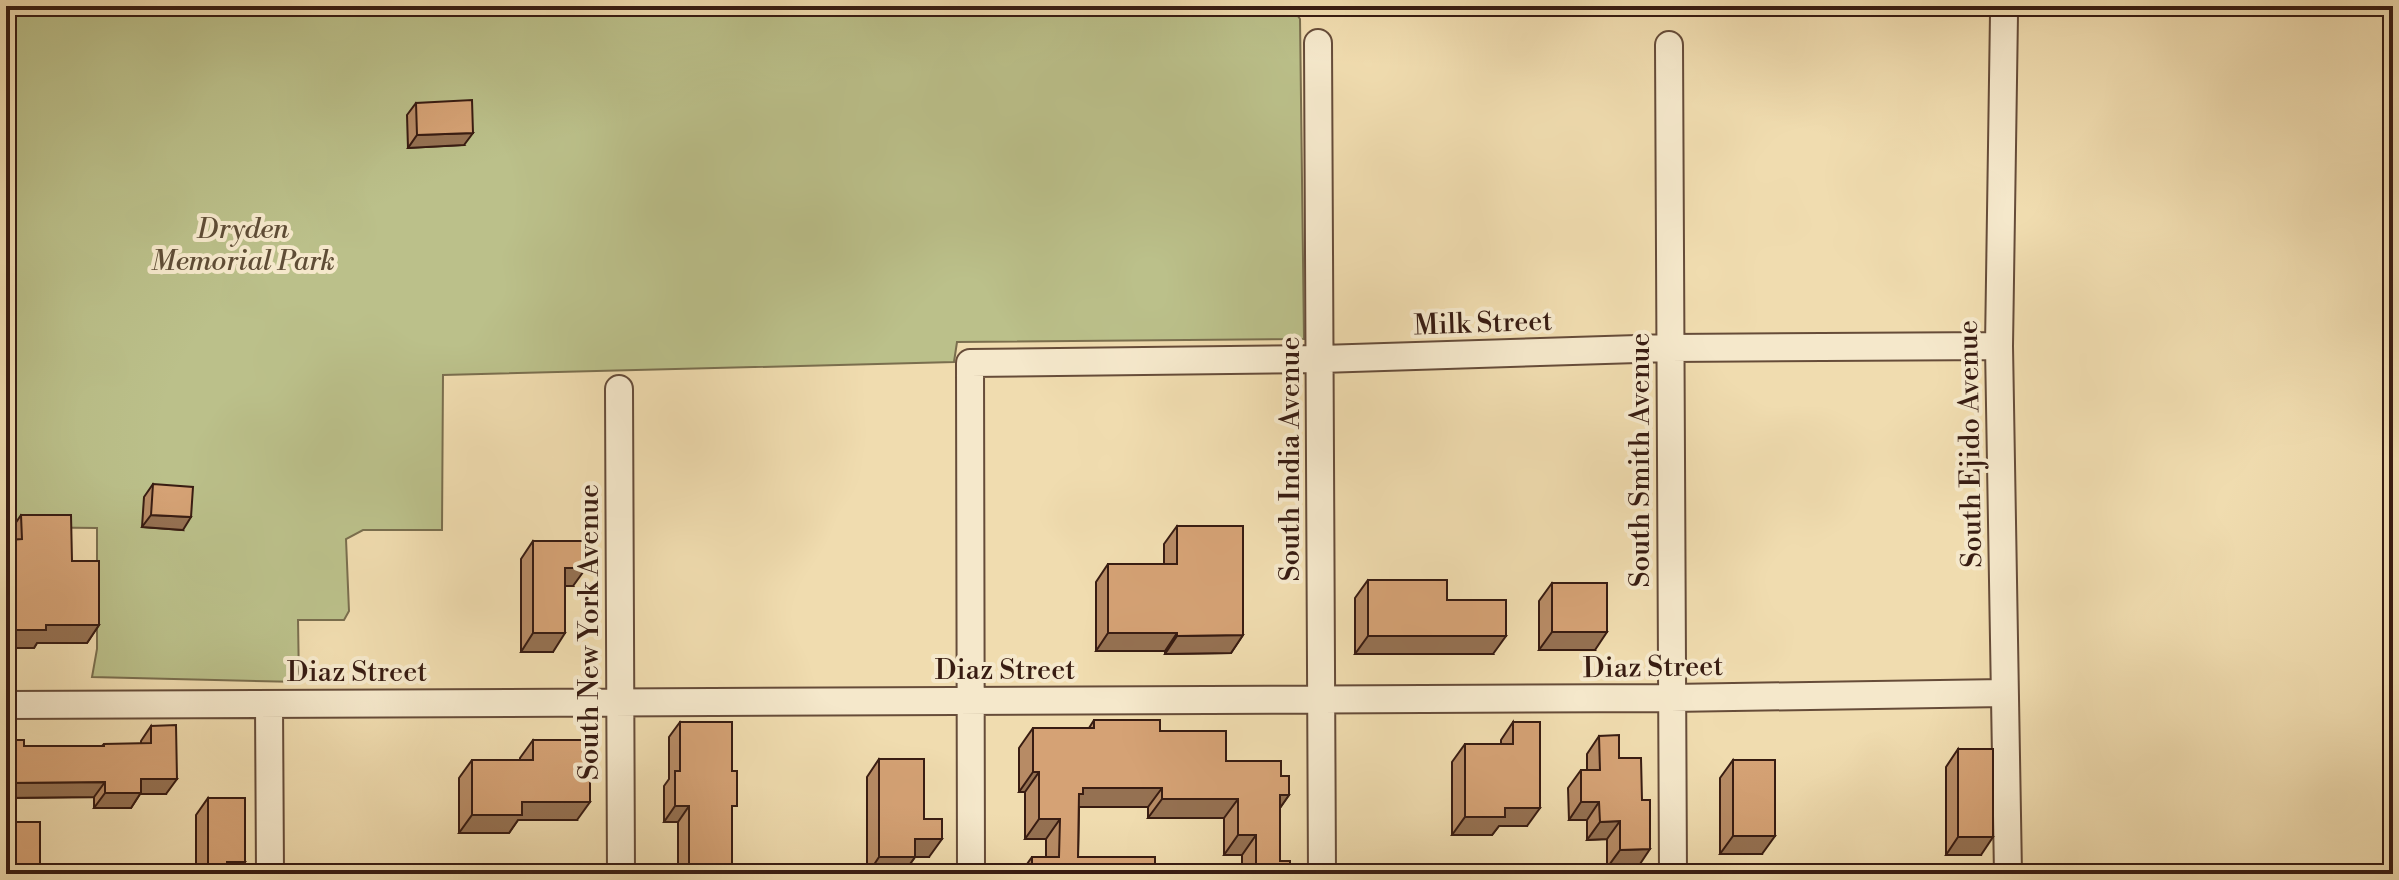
<svg xmlns="http://www.w3.org/2000/svg" width="2399" height="880" font-family="'Libre Bodoni',serif">
	<rect width="100%" height="100%" fill="#f0dcaf"/>
	<filter id="stains"><feTurbulence type="fractalNoise" baseFrequency=".0025" numOctaves="4"/><feColorMatrix values="0 0 0 0 .2 0 0 0 0 .09 0 0 0 0 .02 0 0 0 .5 -.17"/></filter>
	<radialGradient id="worn" r=".72"><stop offset=".6" stop-color="#630" stop-opacity="0"/><stop offset="1" stop-color="#630" stop-opacity=".3"/></radialGradient>
	<path fill="#bbc08a" stroke="#7a6e4e" stroke-width="2" d="M6,6H1291L1300,19L1304,339L957,342L954,362L443,375L442,530H363L346,539L349,611L344,620H298L299,682L92,677L97,649V528L6,527Z"/>
	<g fill="none" stroke-linecap="round" stroke-linejoin="round">
		<g stroke="#664c39" stroke-width="30">
			<path id="street" d="M2004,14L1999,346L2008,874
				M1318,43L1322,874
				M1669,45L1673,874
				M619,389L621,874
				M269,704L270,874
				M6,705L1671,698L2004,693
				M971,874L970,363L1321,359L1670,348L1999,346"/>
		</g>
		<use href="#street" stroke="#f5e8cb" stroke-width="26"/>
	</g>
	<path fill="#b78b65" stroke="#381c12" stroke-width="2" d="M416,103L464,145L408,148L407,115Z
		M153,484L183,530L142,527L144,497Z
		M21,515L72,561L99,625L87,643H37L34,648H6V543L9,540V533Z
		M1177,526L1243,635L1231,653L1165,654V651H1096V582L1108,564H1164V544Z
		M533,541L573,586H565L553,652H521V559Z
		M1368,580L1447,600L1493,654H1355V598Z
		M1552,583L1595,650H1539V601Z
		M1094,720L1160,731L1226,761L1281,776L1289,795L1280,808V861L1290,874H1242V855H1224V818H1148V807H1079L1078,857L1155,874H1020L1032,857H1046V839H1025V792H1019V748L1033,728H1089Z
		M680,722L732,814V866L759,874H666L672,865H678V822H664V786L669,779V737Z
		M1513,722L1527,826H1499L1492,835H1452V762L1465,744H1501V740Z
		M151,726L166,794H140L131,808H94V797L6,798L24,746H102L104,744H141V741Z
		M1599,736L1619,758L1638,867L1628,868V874H1599L1605,865H1607V839L1587,840V820H1569L1568,788L1581,770H1587V754Z
		M533,740L577,820H518L509,833H459V778L472,760H520V758Z
		M1958,749L1981,855H1946V767Z
		M879,759L924,819L929,857H915L903,874H867V777Z
		M1733,760L1762,854H1720V778Z
		M208,798L236,874H196V815Z"/>
	<path fill="#957152" stroke="#381c12" stroke-width="2" d="M473,133L464,145L408,148L417,135Z
		M151,515L191,517L183,530L142,527Z
		M565,568H586L573,586H553Z
		M46,625H99L87,643H37L34,648H6V630Z
		M1552,632H1607L1595,650H1539Z
		M533,633H565L553,652H521Z
		M1108,633H1177L1165,651H1096Z
		M1243,635L1231,653L1165,654L1177,636Z
		M1368,636H1506L1493,654H1355Z
		M1033,772H1039L1025,792H1019Z
		M141,779H177L166,794H140L131,808H94L105,793Z
		M105,782L94,797L6,798V783Z
		M1083,788H1162L1148,807H1074L1065,814Z
		M1280,795H1289L1275,815Z
		M1162,799H1238L1224,818H1148Z
		M522,802H590L577,820H518L509,833H459L472,815Z
		M1581,802H1599L1587,820H1569Z
		M675,806H689L678,822H664Z
		M1505,808H1540L1527,826H1499L1492,835H1452L1465,817Z
		M1039,819H1060L1046,839H1025Z
		M1620,821L1607,839L1587,840L1600,822Z
		M1238,835H1256L1242,855H1224Z
		M1733,836H1775L1762,854H1720Z
		M1958,837H1993L1981,855H1946Z
		M915,839H942L929,857H915L903,874H868L879,857Z
		M1650,849L1638,867L1607,868L1620,850Z
		M227,862H245L236,874H219Z
		M6,867H40L36,874H6Z"/>
	<path fill="#d5a275" stroke="#381c12" stroke-width="2" d="M472,100L473,133L417,135L416,103Z
		M153,484L193,487L191,517L151,515Z
		M21,515H71L72,561H99V625H46V630H6V569H8V540L22,539Z
		M1177,526H1243V635L1177,636V633H1108V564H1177Z
		M533,541H586V568H565V633H533Z
		M1368,580H1447V600H1506V636H1368Z
		M1552,583H1607V632H1552Z
		M1094,720H1160V731H1226V761H1281V776H1289V795H1280V861H1290V874H1256V835H1238V799H1162V788H1083V794H1079L1078,857H1155V874H1032V857H1059L1060,819H1039V772H1033V728H1094Z
		M680,722H732V771H737V806H732V866H759V874H672V865H689V806H675V771H680Z
		M1513,722H1540V808H1505V817H1465V744H1513Z
		M176,725L177,779H141V793H105V782L6,783V740H24V746H104V744L151,743V726Z
		M1619,735V758H1641L1642,800H1650V849L1620,850V821L1600,822L1599,802H1581V770H1600L1599,736Z
		M533,740H590V802H522V815H472V760H533Z
		M1958,749H1993V837H1958Z
		M879,759H924V819H942V839H915V857H879Z
		M1733,760H1775V836H1733Z
		M208,798H245V862H227V874H208Z
		M6,822H40V867H6Z
		M1605,865H1628V874H1605Z"/>
	<g text-anchor="middle" stroke-width="8" stroke-linejoin="round" paint-order="stroke">
		<g font-size="28" font-style="italic" fill="#5f4d36" stroke="#f5e8cb">
			<text x="243" y="238">Dryden<tspan x="243" dy="32">Memorial Park</tspan></text>
		</g>
		<g font-size="28" fill="#381c12" stroke="#f5e8cb">
			<text transform="translate(1483 322) rotate(-2)" y="10">Milk Street</text>
			<text transform="translate(1969 444) rotate(-91)" y="10">South Ejido Avenue</text>
			<text transform="translate(1289 459) rotate(-90)" y="10">South India Avenue</text>
			<text transform="translate(1639 460) rotate(-90)" y="10">South Smith Avenue</text>
			<text transform="translate(588 632) rotate(-90)" y="10">South New York Avenue</text>
			<text transform="translate(1653 666) rotate(-1)" y="10">Diaz Street</text>
			<text x="1005" y="679">Diaz Street</text>
			<text x="357" y="681">Diaz Street</text>
		</g>
	</g>
	<rect width="2399" height="880" fill="none" stroke="#f0dcaf" stroke-width="32"/>
	<rect x="8" y="8" width="2383" height="864" fill="none" stroke="#381c12" stroke-width="4"/>
	<rect x="16" y="16" width="2367" height="848" fill="none" stroke="#381c12" stroke-width="2"/>
	<rect width="100%" height="100%" filter="url(#stains)"/>
	<rect width="100%" height="100%" fill="url(#worn)"/>
</svg>
